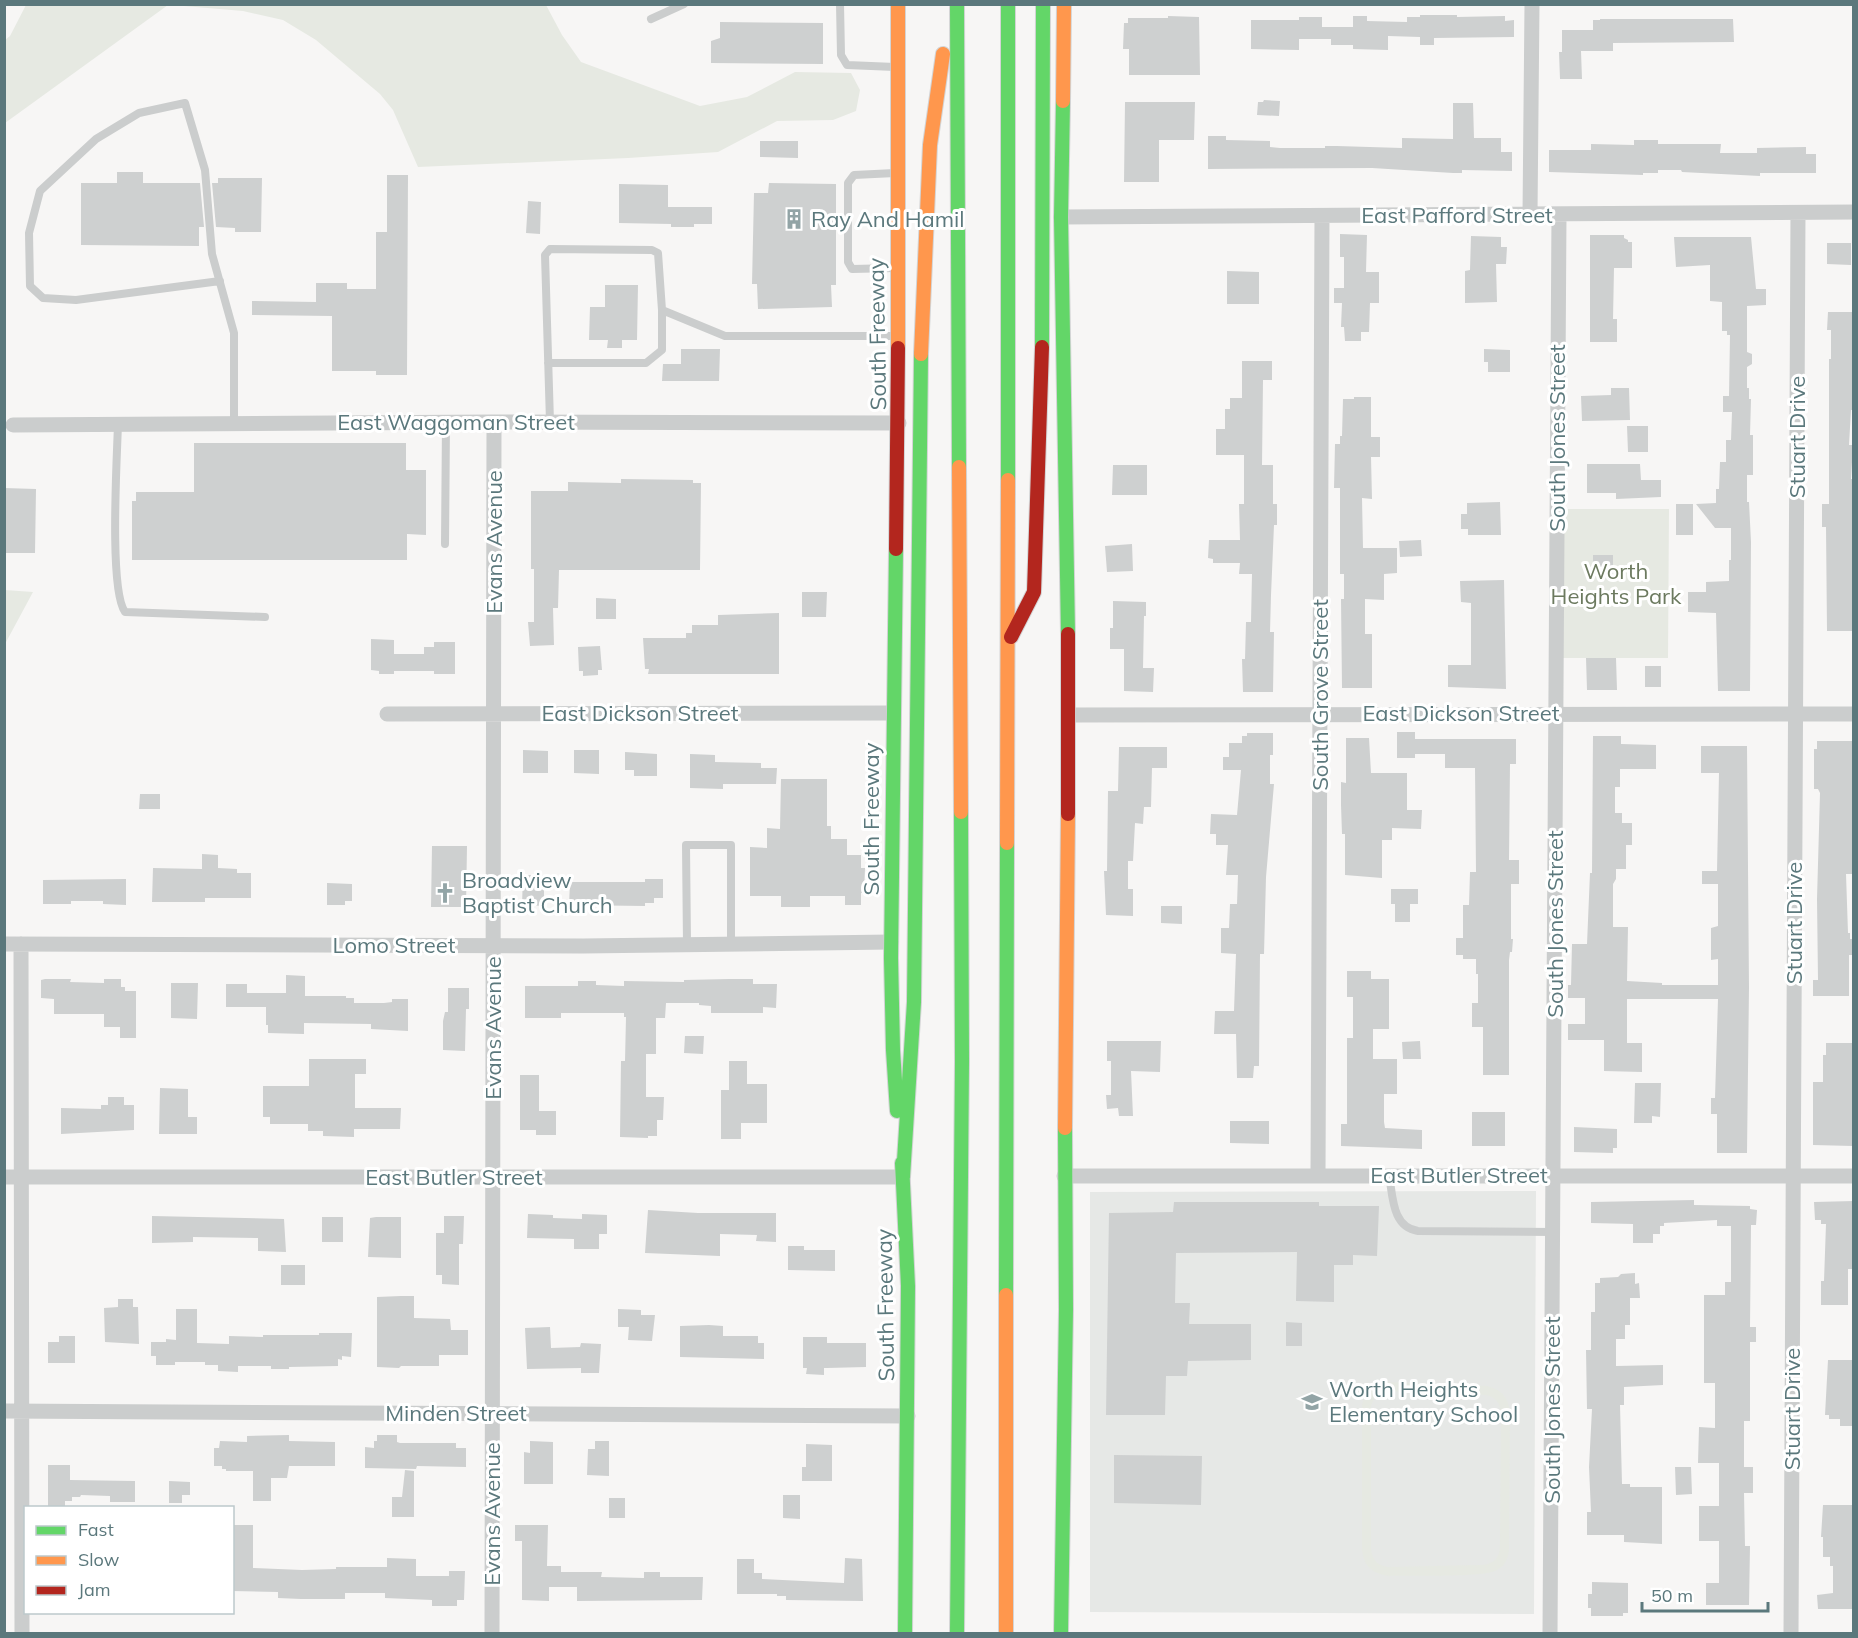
<svg xmlns="http://www.w3.org/2000/svg" width="1858" height="1638" font-family="Mulish,sans-serif">
	<rect width="100%" height="100%" fill="#f7f6f5"/>
	<path fill="#e6e8e6" d="M1536,1191L1534,1614L1090,1612V1192Z"/>
	<path fill="#e6e9e2" fill-rule="evenodd" d="M26,5V4L168,5L5,123V40L10,36Z
		M172,5H546L562,35L581,62L700,106L747,97L795,72L851,73L860,90L856,111L833,120L777,121L718,152L628,158L418,167L393,110L380,94L316,40L283,20L243,11Z
		M1564,509H1669L1668,658H1563Z
		M5,590L33,592L5,644L4,590Z
		M1386,1382L1487,1386C1502,1390 1509,1398 1510,1413L1509,1547C1509,1557 1506,1565 1497,1570C1483,1578 1410,1575 1390,1576C1373,1574 1364,1567 1362,1550V1405C1365,1391 1372,1383 1386,1382ZM1386,1391L1486,1395C1496,1397 1500,1403 1501,1413L1500,1547C1499,1559 1494,1563 1483,1565L1389,1567C1378,1566 1373,1561 1371,1550V1405L1376,1395Z"/>
	<path fill="#ced0d0" d="M1420,15H1457V17L1505,16V21L1514,20V37L1434,38V45H1420V37L1388,36V50L1353,49V45H1331V39H1299V50L1251,49V20H1299V17H1322V27H1353V16H1367V21L1407,22V17H1420Z
		M1168,16L1199,17L1200,75H1129V49H1123L1124,23H1128V18H1168Z
		M1600,19H1733L1734,42L1613,43V51H1581L1582,79H1560L1559,52H1562V30H1593V20H1600Z
		M720,22L823,23V64L711,63V41L720,38Z
		M1264,100L1280,101L1279,116L1257,115L1258,102H1263Z
		M1125,102H1195L1194,140H1159V182H1124Z
		M1453,103H1473L1474,138H1501V152H1512V171L1462,170V173H1453L1372,168L1208,169V136H1226V140L1270,141V147L1280,148H1325V146H1337L1402,148V138L1453,139Z
		M1634,140H1658V144H1721L1720,153H1757V148L1806,147V154H1816V173H1760V176L1682,172L1681,170H1658V173H1643V175L1549,172V150H1591V144L1634,145Z
		M760,141H798V158L760,157Z
		M117,172H143V183H200L204,227H199V246L81,245V183H117Z
		M387,175H408L407,375H376V371H332V316L252,315V301L316,302V283H347V289H376V232H387Z
		M218,178H262L261,232H235V228L216,227L212,183H218Z
		M769,183L836,184V285H831L832,307L758,309L757,284H752L754,193H768Z
		M619,184L668,185V207H712V224H694V227H671V224L619,223Z
		M528,201L541,202L540,234L526,233Z
		M1340,234L1367,235L1366,272H1379V303H1370L1369,332H1361V341H1345L1344,327H1341L1342,303H1334V288H1344V257H1340Z
		M1590,235H1624V238L1628,240V242H1632V268H1614L1613,319H1617V342H1590Z
		M1471,236L1501,237V247H1507L1506,264H1496L1497,302L1465,303V271L1470,270Z
		M1674,237H1751L1756,289H1766V305L1747,306V352L1752,354V364L1747,367V388H1749V399H1751L1750,435H1753V475H1747V502H1749L1751,542L1750,691H1718L1716,613L1688,612V592H1706V582L1729,581V560H1731V528H1715L1696,504L1716,503V489H1719L1720,462H1726V440H1731L1732,412H1723V396H1729L1730,335H1727V331H1722V302L1710,301V265L1676,267Z
		M1827,243H1851V265L1827,264Z
		M1227,271L1259,272V304H1227Z
		M605,285H638L637,340H622V348H607L608,340H589L590,307H605Z
		M1828,312H1854V410H1851L1849,445H1853L1851,479H1854V631H1827L1826,527H1822V504H1829V359H1831V330H1827Z
		M681,349H720L719,381H662L663,364H681Z
		M1484,349L1510,350V372H1488V362H1484Z
		M1242,361H1272V380H1263L1262,465H1273V504H1277V525H1274L1271,595L1270,632H1274L1273,692H1243L1242,659H1245L1246,622H1251L1252,574H1239L1240,563H1213V559L1208,558L1209,540H1240L1239,504H1244V455H1216V429H1225V409H1230V398H1242Z
		M1611,388H1629L1630,420L1582,421L1581,396L1611,395Z
		M1354,397H1371V437H1380V457H1371L1372,499L1362,498L1363,548H1397V573L1384,574V600L1365,599V634H1372V688H1342L1341,599H1344V574H1340V488H1334L1335,444H1340V436H1342L1343,399H1354Z
		M1627,426H1648V452H1628Z
		M194,443H406V470H426V535L407,534V560H132V501H136V492H194Z
		M1587,464H1640L1641,480H1661V497L1616,499V493H1587Z
		M1113,465H1147V495H1112Z
		M621,479L693,480V483H701L700,570H559L558,608H553L554,645L530,646L528,622H534V569H531V491H568V482L621,483Z
		M4,488L36,489L35,553H4Z
		M1500,502L1501,535H1468V529H1461V514H1467V503Z
		M1676,504H1693V535H1676Z
		M1421,540L1422,556L1400,557L1399,541Z
		M1132,544L1133,571L1107,572L1105,546Z
		M1593,555H1613V574H1593Z
		M1504,580L1506,689L1448,687V665H1471V603L1461,602L1460,581Z
		M802,592H827L826,617H802Z
		M596,598L616,599V619H596Z
		M1113,601L1146,602V616H1144L1143,668H1154L1153,692L1124,691V649H1110V628H1113Z
		M779,613V674H648L649,669H645L643,638H686V633H692V625H718V615Z
		M371,639L394,640V654H424V647H434V642H455V674H434V671H394V674H379V671L371,670Z
		M600,646L602,670H598V675L583,676V671H579L578,647Z
		M1586,658H1616L1617,690H1587Z
		M1645,666H1661V687H1645Z
		M1397,732H1415V739H1516V764H1510L1509,860H1519V884H1511V939H1513L1512,952H1510L1509,960V1075H1483V1027H1472V1003H1478V974H1476V959H1463V955H1456V938H1463V905H1469L1470,872H1476L1475,768H1445V754H1415V758H1397Z
		M1247,733H1273V755H1270V784H1274L1266,877L1264,954H1260L1259,1066H1254L1253,1078H1237L1236,1034H1214L1215,1011H1234L1236,954L1221,953V928H1229L1230,904H1237L1238,875H1226L1228,845H1216V834H1210L1211,814L1237,815L1241,770H1223V757H1229V743H1242V736H1247Z
		M1593,736H1621V744L1656,745V769H1620V787H1615V813H1622V823H1632V845H1626V869H1616V879L1613,884V927H1628L1627,981L1662,983V985H1718V959L1711,960V928L1718,926V884H1702V871H1717L1719,773H1701V746H1747L1749,987L1747,1153H1717V1114H1711V1098H1715L1718,999H1627V1043H1642V1072L1604,1071V1040H1568V1024H1585V998H1568V985H1571L1572,944H1587L1590,873H1592Z
		M1346,738H1369L1371,773H1407V810H1422L1421,829L1392,828V840H1382V878L1345,875V834H1342L1341,805V782L1346,783Z
		M1817,741H1854V874H1846L1848,933H1850V939H1852L1853,955H1849V996H1813V980H1818L1817,899L1820,793L1818,789H1814V749H1817Z
		M1119,747H1167V768H1152L1151,807H1144L1143,824L1135,823L1133,861H1128V889H1133V916L1106,915L1104,871H1107L1108,791H1118Z
		M523,750L548,751V773H523Z
		M574,750H599V774L574,773Z
		M625,752L657,754V776H634V770H625Z
		M690,754L715,755V762L761,763V768H777L776,784H723V789L690,788Z
		M781,779H827V826H831V839H847V855H861V868H865L864,893H861V905H845V896H810V907H781V896H750V847L767,848V828L780,829Z
		M140,794H160V809H139Z
		M432,846H467L466,907H431Z
		M202,854L218,855V868L237,869V873H251V898H205V902H152L153,868L202,869Z
		M523,875H544V906L522,905Z
		M126,879V905L103,904V901H71V904H43V880Z
		M645,879H663V898H654V903H645V906L569,905L570,882H645Z
		M327,883L352,884V901H345V905H327Z
		M1391,889H1418V904H1410V922H1395V904H1391Z
		M1161,906H1182V924L1161,923Z
		M1347,971H1371V979H1389V1029H1373V1059H1397V1094H1384V1122L1385,1128L1422,1130V1149L1341,1146V1124H1347V1038H1353V997H1347Z
		M286,975L305,976V996H346V998H354V1003H384L392,1002V999H408V1031L371,1029V1024L304,1023V1034L268,1033V1025H266V1007H226V984H247V993H286Z
		M45,979H71L70,982L104,983V979H121V987H125V991H136V1038H120V1027H104V1014H54V999L41,998V980Z
		M729,979H753V984H777L776,1008L763,1007V1013H711V1006L699,1005V1003H666L665,1018H656V1054H646V1097H664L663,1120H657V1136H648V1138L620,1137L621,1061H625L626,1017H624V1013H561V1018H525V986H578V981H596V985L624,986V981L684,982V980Z
		M171,983H198L197,1019L171,1018Z
		M448,988H469V1009H466L465,1051L443,1050V1021L445,1012H448Z
		M685,1036H704L703,1054L684,1053Z
		M1107,1041H1161L1160,1072L1131,1071L1133,1116H1119L1118,1108L1107,1109L1106,1095H1111V1061H1107Z
		M1420,1041L1421,1059H1403L1402,1042Z
		M1826,1043H1854L1853,1146L1813,1145V1082H1823V1055H1826Z
		M309,1059H366V1074H355V1108H401L400,1129H354V1137L323,1136V1131H308V1124H270V1117H263V1086H309Z
		M729,1061H747V1084H767V1123H741V1139H721V1090H729Z
		M520,1075H539V1111H556V1135H536V1130H520Z
		M1635,1083H1661L1660,1117L1652,1116V1123H1634Z
		M160,1088L188,1089V1117H197V1134H159Z
		M108,1097H124V1105H134V1130L61,1134V1108L101,1109V1105H108Z
		M1472,1112H1505V1146H1472Z
		M1230,1121H1269V1144L1230,1143Z
		M1574,1127L1617,1129V1148H1613V1153L1574,1152Z
		M1694,1200V1205L1750,1206V1209L1757,1210L1756,1225H1751L1750,1327H1756V1342H1750V1421H1744V1467H1753V1493H1744L1745,1546H1750L1749,1605H1706V1583H1719V1541H1699V1506H1719V1463H1698L1699,1427L1715,1428V1383H1704V1295H1725V1282H1731V1226H1717V1220L1664,1223V1226H1660V1234H1653V1243H1633V1224L1591,1223V1202Z
		M1854,1201V1269H1848V1305H1821V1281H1824L1826,1224H1821V1220H1815L1814,1202Z
		M1174,1202H1319V1206H1379L1377,1256L1353,1255V1265H1334V1302L1296,1301L1297,1252L1176,1253L1175,1303H1190L1189,1324H1251V1360L1188,1361L1187,1376H1166L1165,1415H1106L1109,1213L1173,1212Z
		M648,1210L698,1213H776V1242L756,1241L757,1235L720,1234V1256L645,1253Z
		M528,1214L553,1215V1218L582,1219V1214L607,1215V1234H599V1249H574V1239L527,1238Z
		M152,1216L284,1219L286,1252L258,1251V1238L193,1237V1242L152,1243Z
		M444,1216H464L463,1244H459V1285L442,1284V1275H436V1233H444Z
		M322,1217H343V1242H322Z
		M376,1217H401V1258L368,1257L370,1218Z
		M788,1246H804V1250H835V1271L788,1270Z
		M281,1265H305V1285H281Z
		M1635,1273V1284L1639,1283L1640,1298H1630V1325H1625V1339H1616V1366L1663,1365V1385L1624,1387V1405H1620L1622,1484H1630V1487H1662V1544L1624,1542V1535H1587V1512H1591L1589,1467L1592,1409H1587L1586,1350H1591V1312H1595V1283H1600V1278L1618,1277L1621,1274Z
		M401,1296H414V1318L450,1319L451,1330H468V1355H439V1366H401L399,1368L377,1367V1297Z
		M118,1299H133V1307H138L139,1344L105,1342L104,1308L118,1307Z
		M176,1309H197V1343L229,1344V1336L263,1337V1335H319V1333H352L351,1357L342,1356V1360L338,1359V1366L289,1367V1369H271V1366H238V1372L218,1371V1365H205V1362H175V1365H156V1356H151V1342H166V1339L176,1340Z
		M618,1309L641,1310V1315H655L652,1341L628,1340L629,1327H618Z
		M1286,1322L1302,1323V1346H1286Z
		M709,1325L723,1326V1336H758V1343H764V1359L680,1357V1326Z
		M550,1327L551,1348L580,1347L581,1343L601,1344L599,1373H581V1368L527,1369L525,1328Z
		M59,1336H75V1363H48V1342H59Z
		M803,1337H827V1343H866V1367L827,1368H824V1375L806,1374L807,1368H803Z
		M1828,1360H1854V1426H1840V1419H1829V1415H1825Z
		M289,1435V1441L335,1442V1466H289L287,1478H271V1501H253V1471H226V1469H222V1466H214V1448H219L220,1441L247,1442V1436Z
		M377,1435H397V1442L400,1443H456V1448H466V1467L417,1466L416,1469L365,1468V1447L374,1448V1441H377Z
		M530,1441L553,1442V1484H524V1452L530,1453Z
		M595,1441H609V1476L587,1475L588,1449H595Z
		M806,1444L832,1445V1481H802V1467H806Z
		M1114,1455L1202,1456L1201,1505L1114,1503Z
		M48,1465H70V1480L135,1481V1502H110V1496L81,1495L80,1497H72V1501H65V1508H48Z
		M1675,1467H1691L1692,1494L1676,1495Z
		M405,1470L414,1471V1517H392V1497H402Z
		M169,1481L190,1482V1495H182V1503H169Z
		M783,1495H800V1519L783,1518Z
		M609,1498H625V1518H609Z
		M1823,1505H1854V1609H1818L1817,1595L1833,1593V1566H1830V1557H1823V1537H1821Z
		M232,1525H253V1568L302,1570L336,1569V1567H387V1558L416,1559V1576H449V1571H465L464,1600H457V1606H432V1600L385,1598V1593H345V1599H301L278,1598V1592L232,1591Z
		M515,1525H548L547,1566H561V1572H602L601,1577L644,1578V1572H660V1577H703L702,1600L577,1601V1587H549V1601L522,1600V1541H515Z
		M845,1558L862,1559L863,1601L786,1600V1596H777V1594H737V1559H754V1573H762V1579L844,1583Z
		M1592,1582L1628,1583V1613H1623V1616H1591V1608H1588V1594H1592Z"/>
	<g fill="none" stroke-linecap="round" stroke-linejoin="round">
		<g stroke="#d3d4d5" stroke-width="16">
			<path id="fast" d="M957,4L959,467
				M1008,4V480
				M1063,101L1061,217L1068,634
				M1042,347L1043,4
				M896,549L891,958L893,1050L897,1111
				M902,1163L908,1286L905,1634
				M903,1177L914,1002L921,354
				M1006,1295L1007,843
				M957,1634L962,1061L961,812
				M1061,1634L1066,1309L1065,1128"/>
		</g>
		<g stroke="#d3d4d5" stroke-width="16">
			<path id="slow" d="M1063,101L1064,4
				M898,348V4
				M921,354L930,145L943,54
				M959,467L961,812
				M1007,843L1008,480
				M1065,1128L1068,814
				M1006,1634V1295"/>
		</g>
		<g stroke="#d3d4d5" stroke-width="16">
			<path id="jam" d="M896,549L898,348
				M1068,634V814
				M1011,637L1034,592L1042,347"/>
		</g>
		<path stroke="#cbcdcd" stroke-width="8" d="M840,4L841,55L847,65L895,67
			M651,19L684,4
			M895,173L854,175L848,183V262L852,269L895,268
			M220,281L76,300L43,298L30,286L29,233L40,191L96,139L139,113L185,103L205,170L212,254L234,333V423
			M548,363H646L662,350V310
			M550,422L545,255L550,249L652,250L658,253L662,310L725,336H896
			M118,424C117,458 109,590 125,612L265,617
			M445,544L446,422
			M687,945L686,845H731V944
			M1389,1175C1393,1197 1392,1227 1418,1231L1553,1232"/>
		<path stroke="#cbcdcd" stroke-width="15" d="M1530,214L1532,4
			M1061,217L1854,212
			M13,425L494,422L899,423
			M387,714L893,713
			M1069,715L1854,714
			M4,944L583,946L891,942
			M21,944L22,1634
			M1318,1175L1322,216
			M1064,1176H1854
			M4,1177H903
			M4,1411L908,1416
			M492,1634L494,422
			M1550,1634L1559,214
			M1791,1634L1798,213"/>
		<use href="#fast" stroke="#63d668" stroke-width="14"/>
		<use href="#slow" stroke="#ff974d" stroke-width="14"/>
		<use href="#jam" stroke="#b3261e" stroke-width="14"/>
	</g>
	<defs>
		<g id="building-bare" transform="scale(1.62)"><path d="M-4-6H4V6H1V3H-1V6H-4ZM-2.5-4.3h1.7v1.8h-1.7ZM.8-4.3h1.7v1.8H.8ZM-2.5-1h1.7V.8h-1.7ZM.8-1h1.7V.8H.8Z" fill="#92a4a6" stroke="#fff" stroke-width="2.5" paint-order="stroke"/></g>
		<g id="church-bare" transform="scale(1.62)"><path d="M-1.2-6h2.4v3.5h3.3v2.4h-3.3V6h-2.4V-.1h-3.3v-2.4h3.3Z" fill="#92a4a6" stroke="#fff" stroke-width="2.5" paint-order="stroke"/></g>
		<g id="school-bare" transform="scale(1.62)"><path d="M0-5L7-2L0 1L-7-2ZM-4 1L0 2.5L4 1V4Q0 6-4 4Z" fill="#92a4a6" stroke="#fff" stroke-width="2.5" paint-order="stroke"/></g>
	</defs>
	<g fill-rule="evenodd">
		<use href="#building-bare" x="794" y="219"/>
		<use href="#church-bare" x="445" y="893"/>
		<use href="#school-bare" x="1312" y="1402"/>
	</g>
	<g text-anchor="middle" stroke-width="6" stroke-linejoin="round" paint-order="stroke">
		<g font-size="22" fill="#5b787c" stroke="#fff">
			<text x="1457" y="223">East Pafford Street</text>
			<text transform="translate(877 334) rotate(-91)" y="8">South Freeway</text>
			<text x="456" y="430">East Waggoman Street</text>
			<text transform="translate(1797 437) rotate(-90)" y="8">Stuart Drive</text>
			<text transform="translate(1557 438) rotate(-90)" y="8">South Jones Street</text>
			<text transform="translate(494 542) rotate(-90)" y="8">Evans Avenue</text>
			<text transform="translate(1320 695) rotate(-90)" y="8">South Grove Street</text>
			<text x="640" y="721">East Dickson Street</text>
			<text x="1461" y="721">East Dickson Street</text>
			<text transform="translate(871 819) rotate(-90)" y="8">South Freeway</text>
			<text transform="translate(1794 923) rotate(-90)" y="8">Stuart Drive</text>
			<text transform="translate(1555 924) rotate(-90)" y="8">South Jones Street</text>
			<text x="394" y="953">Lomo Street</text>
			<text transform="translate(493 1028) rotate(-90)" y="8">Evans Avenue</text>
			<text x="1459" y="1183">East Butler Street</text>
			<text x="454" y="1185">East Butler Street</text>
			<text transform="translate(885 1305) rotate(-91)" y="8">South Freeway</text>
			<text transform="translate(1792 1409) rotate(-90)" y="8">Stuart Drive</text>
			<text transform="translate(1552 1410) rotate(-90)" y="8">South Jones Street</text>
			<text x="456" y="1421">Minden Street</text>
			<text transform="translate(492 1514) rotate(-90)" y="8">Evans Avenue</text>
		</g>
		<g font-size="22" fill="#5b787c" stroke="#fff" text-anchor="start">
			<text x="811" y="227">Ray And Hamil</text>
			<text x="462" y="888">Broadview<tspan x="462" dy="25">Baptist Church</tspan></text>
			<text x="1329" y="1397">Worth Heights<tspan x="1329" dy="25">Elementary School</tspan></text>
		</g>
		<g font-size="22" fill="#6c7a5f" stroke="#fff">
			<text x="1616" y="579">Worth<tspan x="1616" dy="25">Heights Park</tspan></text>
		</g>
	</g>
	<rect width="1858" height="1638" fill="none" stroke="#5b787c" stroke-width="12"/>
	<rect x="24" y="1506" width="210" height="108" fill="#ffffff" stroke="#bdc9cb" stroke-width="1.5"/>
	<rect x="36" y="1526" width="30" height="9" fill="#63d668" stroke="#bdc9cb" stroke-width="1.5"/>
	<text x="78" y="1536" font-size="18" fill="#5b787c">Fast</text>
	<rect x="36" y="1556" width="30" height="9" fill="#ff974d" stroke="#bdc9cb" stroke-width="1.5"/>
	<text x="78" y="1566" font-size="18" fill="#5b787c">Slow</text>
	<rect x="36" y="1586" width="30" height="9" fill="#b3261e" stroke="#bdc9cb" stroke-width="1.5"/>
	<text x="78" y="1596" font-size="18" fill="#5b787c">Jam</text>
	<path d="M1642 1602v9h126v-9" fill="none" stroke="#5b787c" stroke-width="3"/>
	<text x="1651" y="1602" font-size="18" fill="#5b787c" stroke="#ffffff" stroke-width="4.5" paint-order="stroke">50 m</text>
</svg>
